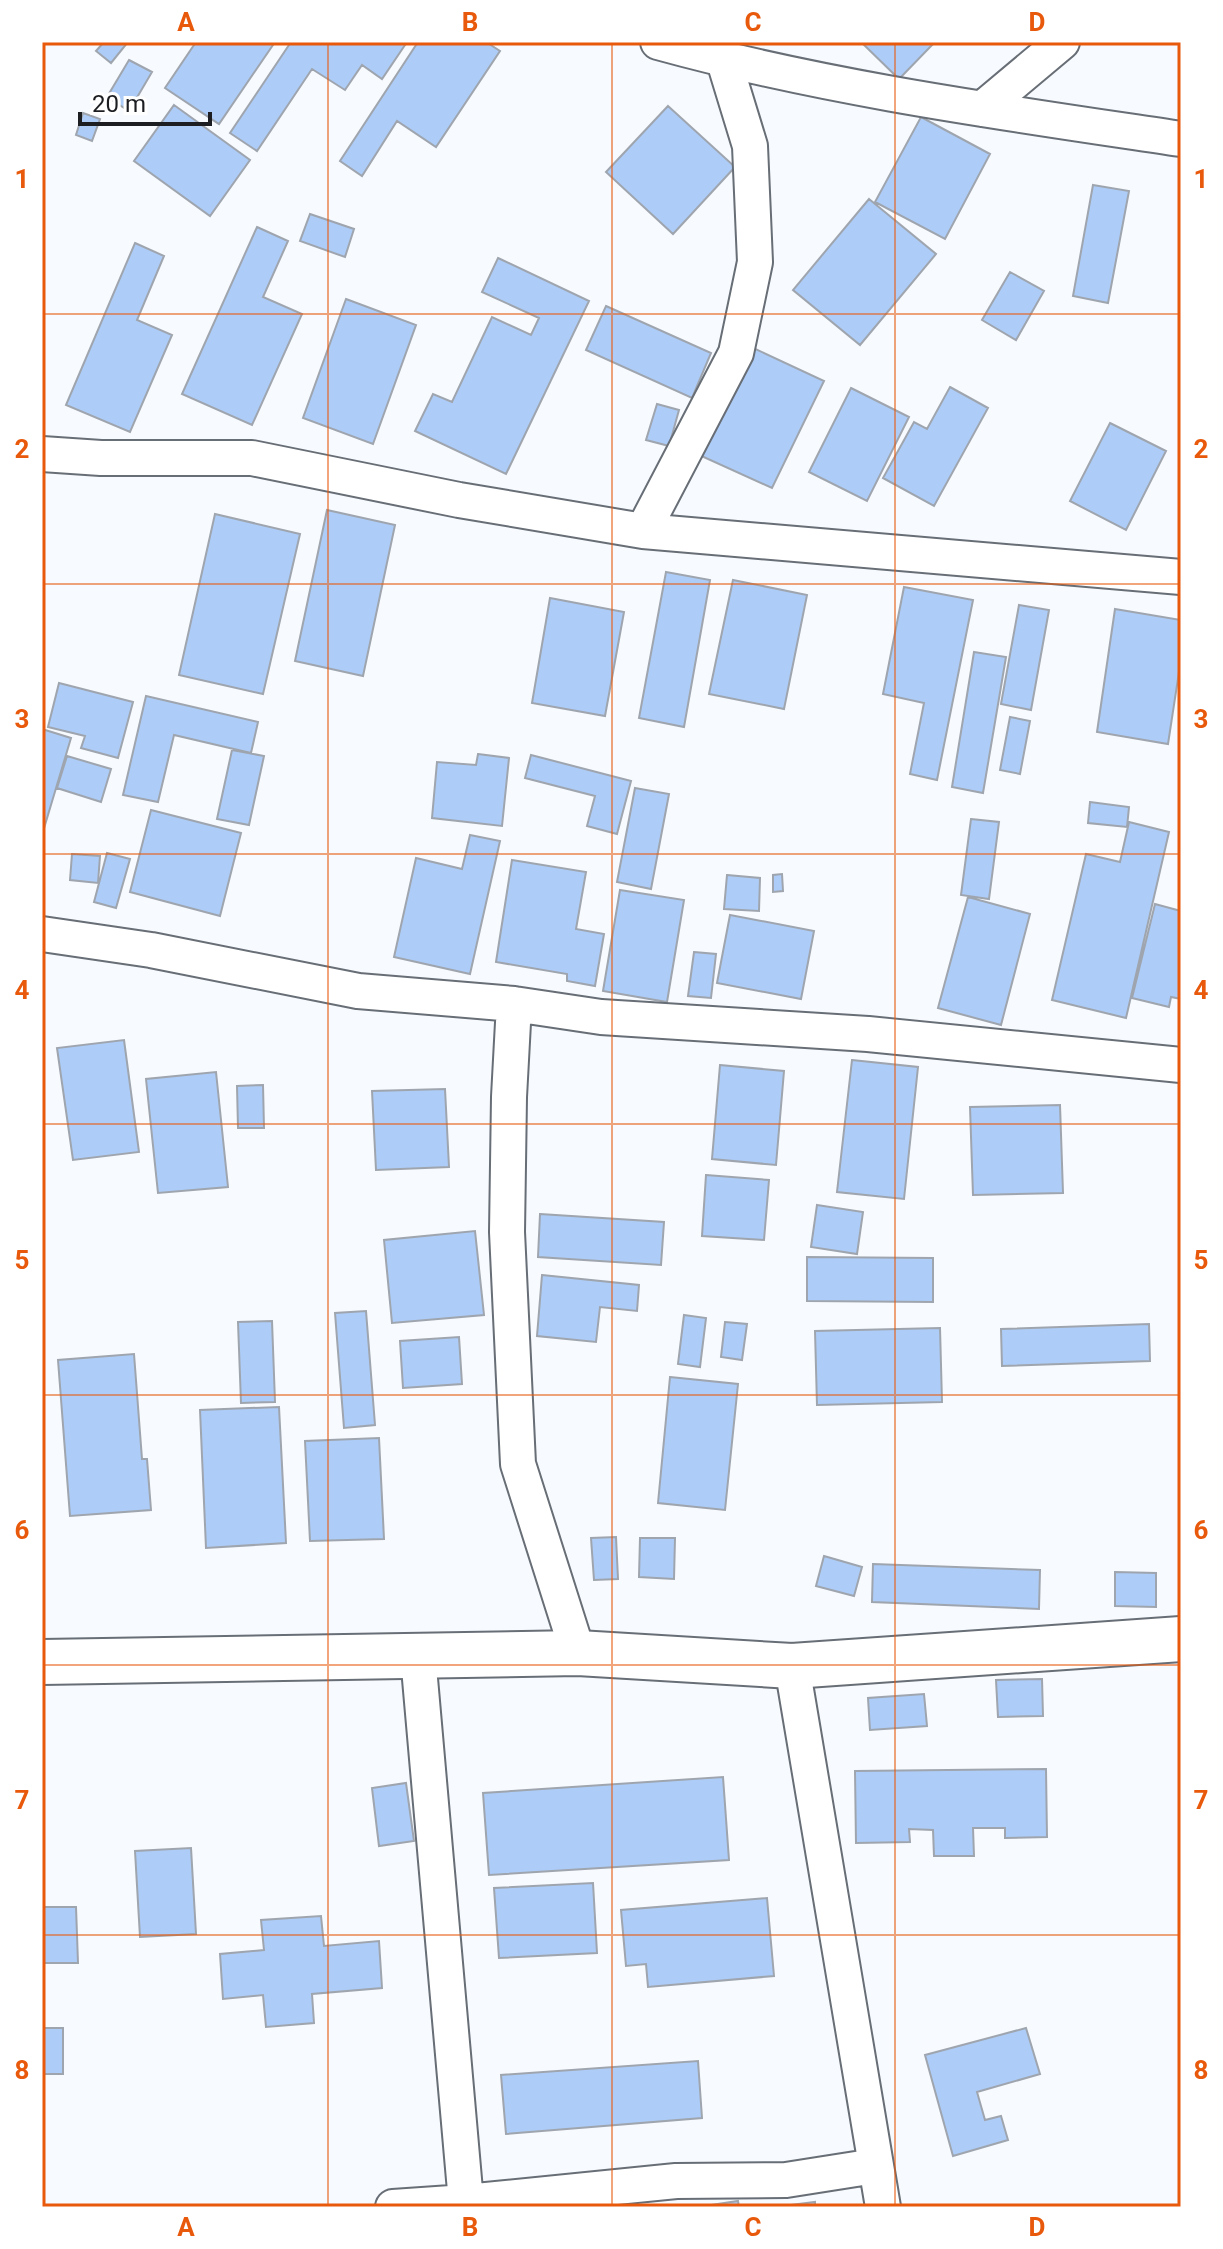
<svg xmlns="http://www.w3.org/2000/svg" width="1223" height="2249" font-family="Roboto,sans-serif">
	<rect width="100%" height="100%" fill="#f7fafe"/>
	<path fill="#adcdf8" stroke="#9fa5ae" stroke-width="2" d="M104,42H128L111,63L96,51Z
		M196,42H275L219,124L165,88Z
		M291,42H407L382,79L362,65L345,90L312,69L257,151L230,133Z
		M418,42H486L500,51L436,147L397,121L362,176L340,161Z
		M861,42H935L899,79Z
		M129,60L152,72L129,111L107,97Z
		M174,105L250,160L210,216L134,161Z
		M668,106L735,167L673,234L606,172Z
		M83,113L100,119L92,141L76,135Z
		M921,117L990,154L945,239L875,202Z
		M1093,185L1129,191L1108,303L1073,296Z
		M869,199L936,254L860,345L793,290Z
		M310,214L354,229L345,257L300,241Z
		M257,227L288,241L263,297L302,314L252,425L182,394Z
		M135,243L164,256L137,320L172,335L130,432L66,405Z
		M498,258L589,301L506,474L415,431L433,394L452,402L492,317L531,335L539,318L482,292Z
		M1010,272L1044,291L1016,340L982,320Z
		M346,299L416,325L373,444L303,418Z
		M606,306L711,353L692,398L586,350Z
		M749,346L824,381L772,488L697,454Z
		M950,387L988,408L934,506L883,478L914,422L927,429Z
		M851,388L909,417L867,501L809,472Z
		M657,404L679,410L669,446L646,440Z
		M1110,423L1166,451L1126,530L1070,501Z
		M327,510L395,525L363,676L295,661Z
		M215,514L300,534L263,694L179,675Z
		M666,572L710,580L684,727L639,718Z
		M733,580L807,595L784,709L709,694Z
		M904,587L973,600L937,780L910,774L924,703L883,694Z
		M550,598L624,612L605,716L532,703Z
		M1019,605L1049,610L1031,710L1001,704Z
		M1115,609L1181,620V659L1168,744L1097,732Z
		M974,652L1006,657L983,793L952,787Z
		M59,683L133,702L118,758L81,748L85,736L48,727Z
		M146,696L258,722L251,753L174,735L158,802L123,795Z
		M1010,717L1030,721L1020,774L1000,770Z
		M42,729L71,738L42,835Z
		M232,750L264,756L249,825L217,819Z
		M478,754L509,758L502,826L432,818L437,762L476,765Z
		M531,755L631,781L617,834L587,826L595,796L525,778Z
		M67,756L111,769L101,802L57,788Z
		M635,788L669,794L651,889L617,882Z
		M1090,802L1129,807L1127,827L1088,823Z
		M151,810L241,833L220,916L130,892Z
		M971,819L999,822L989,899L961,895Z
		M1129,822L1169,832L1126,1018L1052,1000L1086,854L1120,862Z
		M470,835L500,841L470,974L394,957L416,858L462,869Z
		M107,853L130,859L116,908L94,902Z
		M72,854L100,856L98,883L70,880Z
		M512,860L586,872L576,929L604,934L595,986L567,981V974L496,962Z
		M782,874L783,891L773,892V875Z
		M727,875L760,878L759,911L724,909Z
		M620,890L684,900L667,1002L603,991Z
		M968,897L1030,914L1001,1025L938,1008Z
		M1155,904L1181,911V999L1171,997L1169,1007L1132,998Z
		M730,915L814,931L801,999L717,983Z
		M694,952L716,954L711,998L688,996Z
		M124,1040L139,1152L73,1160L57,1048Z
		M852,1060L918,1067L904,1199L837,1192Z
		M720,1065L784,1071L776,1165L712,1159Z
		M216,1072L228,1187L158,1193L146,1079Z
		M263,1085L264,1128H238L237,1086Z
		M445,1089L449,1167L376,1170L372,1091Z
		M1060,1105L1063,1193L973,1195L970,1107Z
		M706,1175L769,1180L764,1240L702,1236Z
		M817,1205L863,1212L857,1254L811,1247Z
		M540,1214L664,1222L661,1265L538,1257Z
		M475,1231L484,1315L392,1323L384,1240Z
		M807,1257L933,1258V1302L807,1301Z
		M542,1275L639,1285L637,1311L600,1307L596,1342L537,1336Z
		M366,1311L375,1425L344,1428L335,1313Z
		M684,1315L706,1318L700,1367L678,1364Z
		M272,1321L275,1402L241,1403L238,1322Z
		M725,1322L747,1324L742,1360L721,1357Z
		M1149,1324L1150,1361L1002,1366L1001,1329Z
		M940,1328L942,1402L817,1405L815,1331Z
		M459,1337L462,1384L403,1388L400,1341Z
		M134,1354L142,1459H147L151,1510L70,1516L58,1360Z
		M670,1377L738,1384L725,1510L658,1503Z
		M279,1407L286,1543L206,1548L200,1410Z
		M379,1438L384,1539L310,1541L305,1441Z
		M616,1537L618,1579L594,1580L591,1538Z
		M640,1538H675L674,1579L639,1577Z
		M824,1556L862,1567L854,1596L816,1586Z
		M873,1564L1040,1570L1039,1609L872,1602Z
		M1115,1572L1156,1573V1607L1115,1606Z
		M1042,1679L1043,1716L998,1717L996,1680Z
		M924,1694L927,1726L870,1730L868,1698Z
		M1046,1769L1047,1837L1005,1838V1828H973L974,1856H934L933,1830L909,1829L910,1842L856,1843L855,1771Z
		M723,1777L729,1860L489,1875L483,1793Z
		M406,1783L414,1841L379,1846L372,1788Z
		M191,1848L196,1934L140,1937L135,1851Z
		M593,1883L597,1953L499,1958L494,1888Z
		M767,1898L774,1976L648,1987L646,1964L626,1966L621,1910Z
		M42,1907H76L78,1963H42Z
		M321,1916L324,1946L379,1941L382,1988L312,1994L314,2023L266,2027L263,1995L223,1999L220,1954L264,1950L261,1920Z
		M42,2028H63V2074H42Z
		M1026,2028L1040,2074L977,2092L985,2120L1001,2116L1008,2140L953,2156L925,2055Z
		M698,2061L702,2118L506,2134L501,2075Z
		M738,2201L739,2207H698Z
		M815,2202V2207H775Z"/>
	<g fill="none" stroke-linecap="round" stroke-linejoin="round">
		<g stroke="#686e76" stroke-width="38">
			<path id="street" d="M658,42C828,89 1007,113 1181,139
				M982,109L1062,42
				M42,454L101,458H252L459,500L643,531L1181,577
				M643,531L736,353L755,262L750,146L724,61
				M42,934L151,950L358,991L514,1004L601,1017L868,1034L1181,1065
				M514,1004L509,1097L507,1232L518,1464L578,1653
				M418,1656L466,2202
				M792,1666L883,2207
				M393,2207L466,2202L676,2181L786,2180L875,2166"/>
		</g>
		<g stroke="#686e76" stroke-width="48">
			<path id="secondary" d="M42,1662L578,1653L792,1666L1181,1639"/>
		</g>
		<use href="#street" stroke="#fff" stroke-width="34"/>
		<use href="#secondary" stroke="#fff" stroke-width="44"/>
	</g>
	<path fill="none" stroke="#e8590c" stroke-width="2" stroke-opacity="0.55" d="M328,42V2207M612,42V2207M895,42V2207M42,314H1181M42,584H1181M42,854H1181M42,1124H1181M42,1395H1181M42,1665H1181M42,1935H1181"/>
	<rect width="1223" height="2249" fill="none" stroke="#ffffff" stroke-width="88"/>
	<path d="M80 112v12h130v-12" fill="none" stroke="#1c1e21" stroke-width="4"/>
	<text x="92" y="112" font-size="24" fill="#1c1e21" stroke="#ffffff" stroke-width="6" paint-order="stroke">20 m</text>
	<rect x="44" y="44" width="1135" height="2161" fill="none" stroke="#e8590c" stroke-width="3"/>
	<g font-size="26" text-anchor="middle" font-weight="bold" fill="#e8590c">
		<text x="186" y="31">A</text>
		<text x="470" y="31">B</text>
		<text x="753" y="31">C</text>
		<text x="1037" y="31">D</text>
		<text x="22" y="188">1</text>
		<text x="1201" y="188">1</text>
		<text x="22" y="458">2</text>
		<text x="1201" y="458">2</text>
		<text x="22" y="728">3</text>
		<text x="1201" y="728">3</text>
		<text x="22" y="999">4</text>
		<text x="1201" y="999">4</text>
		<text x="22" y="1269">5</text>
		<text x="1201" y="1269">5</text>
		<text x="22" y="1539">6</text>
		<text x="1201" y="1539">6</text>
		<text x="22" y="1809">7</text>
		<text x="1201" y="1809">7</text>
		<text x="22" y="2079">8</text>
		<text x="1201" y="2079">8</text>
		<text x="186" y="2236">A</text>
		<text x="470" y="2236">B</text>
		<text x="753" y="2236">C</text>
		<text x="1037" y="2236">D</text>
	</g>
</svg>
